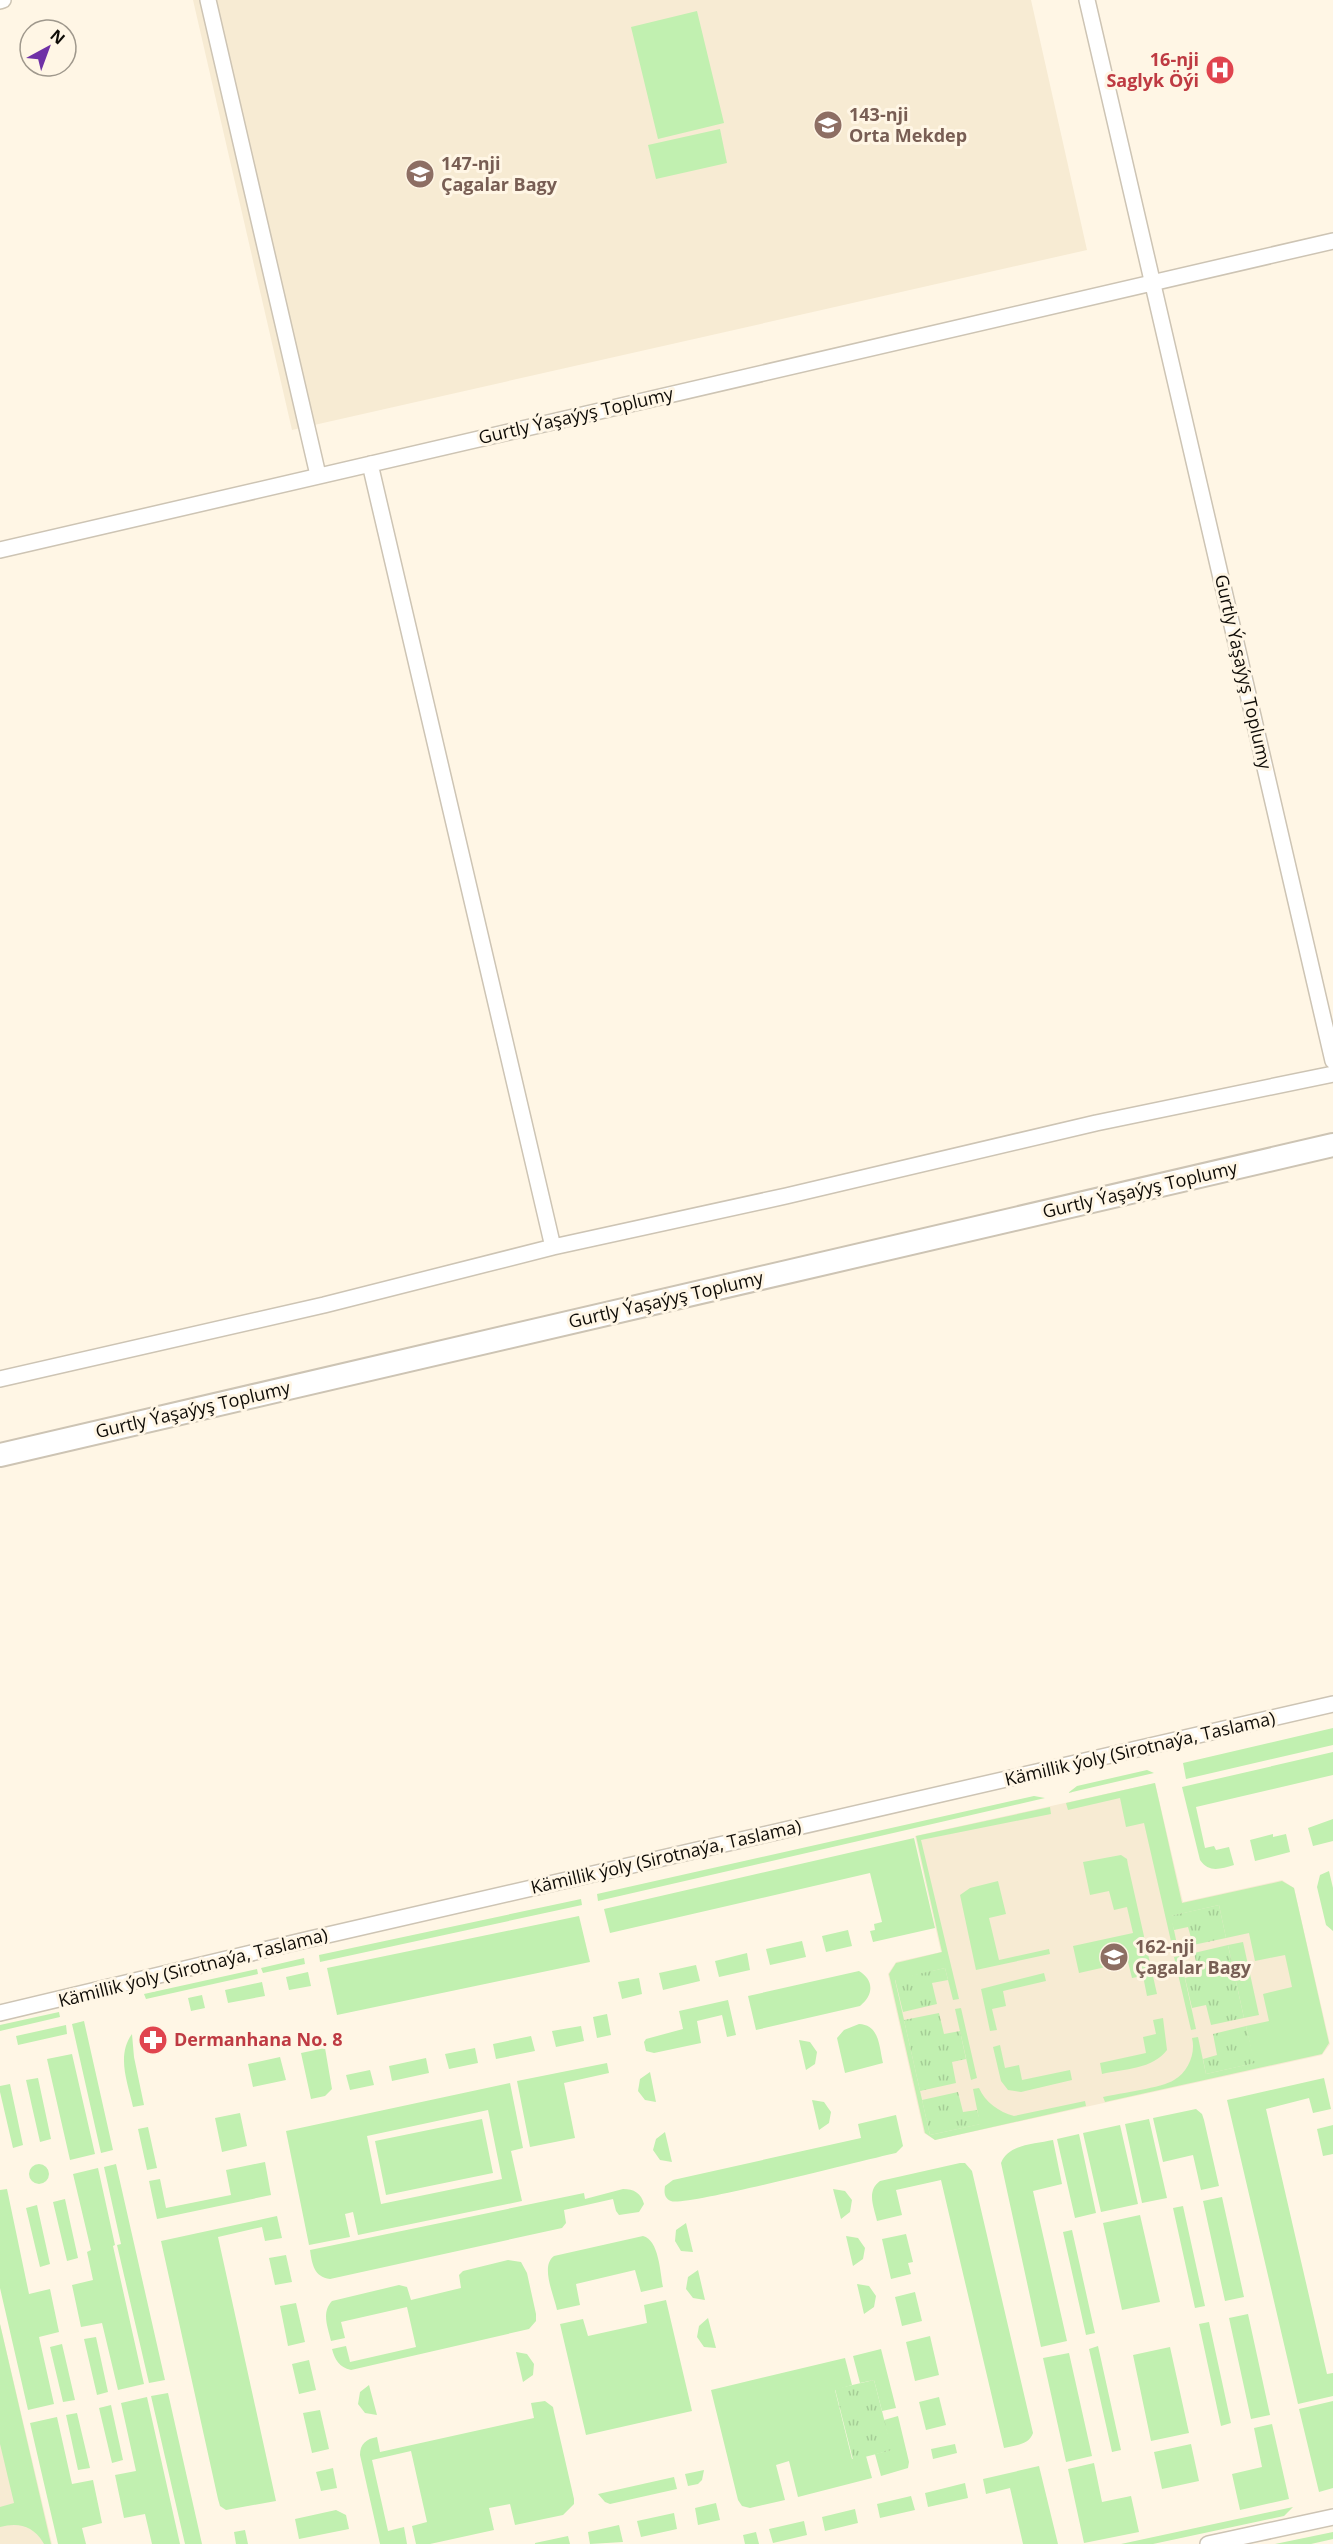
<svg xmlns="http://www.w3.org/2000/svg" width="1333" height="2544" font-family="'Open Sans',sans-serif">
	<defs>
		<pattern id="park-tufts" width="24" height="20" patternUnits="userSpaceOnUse" patternTransform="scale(1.5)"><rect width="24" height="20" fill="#c1f0b0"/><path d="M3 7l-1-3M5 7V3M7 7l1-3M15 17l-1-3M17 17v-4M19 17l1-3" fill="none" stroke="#a5cd96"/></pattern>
	</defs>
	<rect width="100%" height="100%" fill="#fff6e5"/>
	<path fill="#f7ebd3" d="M193,0H1031L1087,250L292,430Z
		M1155,1783L1183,1902L1282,1880L1294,1888L1330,2044L1322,2055L935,2140L924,2133L888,1974L896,1962L941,1952L915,1836Z
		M0,2324L52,2544H0Z"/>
	<path fill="#c1f0b0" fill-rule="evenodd" d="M697,11L724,123L658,139L631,27Z
		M720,129L727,163L656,179L648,145Z
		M1333,1728V1745L1186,1779L1183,1763Z
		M1333,1752V1775L1196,1807L1205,1848L1214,1846L1216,1850L1229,1847L1234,1865C1220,1869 1209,1873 1200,1860L1182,1787Z
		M1147,1770L1154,1773L1068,1793L1077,1786Z
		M1155,1783L1182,1903L1282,1881L1294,1888L1329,2043L1322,2054L1105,2102L1103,2097C1120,2093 1162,2088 1174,2080C1188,2072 1196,2053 1192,2038L1198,2037L1206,2074L1254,2063L1246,2026L1269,2021L1263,1994L1292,1987L1285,1955L1255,1961L1249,1933L1226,1938L1219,1905L1171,1916L1178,1949L1173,1950L1144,1823L1126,1827L1120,1798L1068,1810L1066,1803Z
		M1034,1796L1045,1798L598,1901L597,1894Z
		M1050,1807L1051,1814L921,1840L959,1999L953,2000L945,1968L895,1980L930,2135L980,2124L973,2089L979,2088C985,2102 999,2112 1014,2116L1085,2101L1086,2106L935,2140L925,2133L889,1974L896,1963L942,1952L916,1836Z
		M1333,1819V1841L1313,1846L1308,1828Z
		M1273,1834V1837L1286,1834L1290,1852L1255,1861L1250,1840Z
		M914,1838L935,1928L873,1942L870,1931L875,1930L874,1924L882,1922L870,1873L610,1933L604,1909Z
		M1121,1855L1127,1859L1128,1865L1157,1994L1147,1996L1143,1976L1132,1978L1128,1962L1079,1973L1073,1946L1133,1933L1127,1907L1114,1910L1109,1891L1090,1895L1083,1862Z
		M1329,1871L1333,1888V1931L1326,1925L1317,1887L1320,1875Z
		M998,1881L1006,1914L989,1918L999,1960L1049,1949L1050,1954L976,1970L960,1895L970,1888Z
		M581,1899L582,1905L320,1962L319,1955Z
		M579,1916L590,1962L337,2015L327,1968Z
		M848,1930L852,1946L826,1952L822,1936Z
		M802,1941L806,1957L770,1965L766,1949Z
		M1243,1942L1259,2015L1244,2018L1228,1945Z
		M747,1953L750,1970L719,1977L715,1961Z
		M1180,1956L1196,2029L1191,2030L1174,1957Z
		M304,1958L305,1964L263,1973L261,1968Z
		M696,1965L700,1981L663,1990L659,1973Z
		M257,1969L258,1974L146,1999L144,1994Z
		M859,1971C874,1980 874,1995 860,2006L756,2030L748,1996Z
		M308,1972L311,1986L289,1990L286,1977Z
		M1044,1973L1046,1981L1003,1991L1006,2006L992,2009L997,2030L990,2031L981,1989Z
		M639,1978L642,1994L622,1999L618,1982Z
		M262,1982L265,1996L228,2003L225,1990Z
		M202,1995L205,2008L191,2011L188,1998Z
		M728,2000L736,2035L727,2037L722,2015L697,2021L701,2043L654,2053L646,2051L644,2042L646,2039L683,2029L679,2011Z
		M961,2008L977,2078L971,2080L955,2009Z
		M59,2012L60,2017L0,2031V2025Z
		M607,2014L611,2035L597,2038L593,2017Z
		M1163,2018L1167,2050C1153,2069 1124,2069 1102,2074L1100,2063L1146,2053L1143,2037L1156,2034L1153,2020Z
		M84,2021L113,2150L101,2153L72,2024Z
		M859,2024C880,2025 879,2047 883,2063L845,2073L837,2038L844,2030Z
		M66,2025L67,2034L18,2045L16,2036Z
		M581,2026L584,2041L556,2047L552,2031Z
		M132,2034L134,2057L144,2105L133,2107C128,2083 116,2056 132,2034Z
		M531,2036L535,2051L496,2059L493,2044Z
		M799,2040L810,2042L817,2052L815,2064L806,2070Z
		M1000,2045L1005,2068L1019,2065L1022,2080L1070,2070L1072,2080L1021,2092L1008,2090L1001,2081L993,2047Z
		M325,2048L332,2089L325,2096L311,2099L301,2053Z
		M475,2048L478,2063L449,2069L445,2054Z
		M72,2054L95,2154L70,2160L47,2059Z
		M280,2057L286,2080L253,2087L248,2064Z
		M426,2058L429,2073L392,2081L389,2066Z
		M607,2063L609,2073L564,2083L575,2138L530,2147L517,2081Z
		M370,2070L374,2085L350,2090L346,2075Z
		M650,2072L656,2102L645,2100L638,2091L640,2079Z
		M38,2078L51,2139L40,2142L26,2080Z
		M1324,2078L1331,2109L1313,2113L1309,2098L1266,2109L1327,2374L1333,2373V2396L1298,2404L1227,2100Z
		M510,2083L523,2148L511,2151L522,2201L358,2235L353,2212L345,2214L350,2237L309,2245L286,2131ZM488,2110L502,2179L381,2204L367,2136Z
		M10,2084L23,2145L13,2148L0,2092V2086Z
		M812,2100L824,2102L831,2112L829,2123L819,2130Z
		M1196,2109L1202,2114L1204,2120L1219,2186L1201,2190L1193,2155L1163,2162L1153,2118Z
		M240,2113L247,2146L222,2152L215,2118Z
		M896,2115L903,2146L896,2153C868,2159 684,2207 671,2201C664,2198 664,2192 665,2186L673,2180L861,2138L858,2124Z
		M482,2119L493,2173L386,2195L375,2141Z
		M1149,2119L1167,2198L1142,2203L1125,2124Z
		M1120,2125L1138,2204L1101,2212L1083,2133Z
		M1333,2125V2154L1323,2156L1317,2129Z
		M148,2127L157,2168L147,2170L138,2129Z
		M665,2132L672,2162L660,2160L653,2150L656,2139Z
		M1079,2134L1096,2213L1075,2218L1057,2139Z
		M1053,2140L1062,2184L1033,2191L1067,2341L1041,2347L1001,2163C1008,2144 1035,2144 1053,2140Z
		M265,2162L271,2195L157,2219L149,2181L160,2179L166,2208L231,2195L226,2170Z
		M960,2163H965L972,2171L1033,2433C1029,2445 1016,2445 1004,2448L941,2180L896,2190L902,2215L877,2221C874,2207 866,2191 880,2181Z
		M116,2164L165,2380L149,2383L117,2245L121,2244L104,2167Z
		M29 2174a10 10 0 1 1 20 0a10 10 0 1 1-20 0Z
		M98,2168L115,2245L113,2246L144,2384L118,2390L102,2323L81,2327L72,2285L93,2280L87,2252L91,2250L73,2174Z
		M7,2189L29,2294L50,2289L59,2332L39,2337L54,2404L28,2410L0,2288V2190Z
		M623,2189C634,2189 641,2193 644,2204L639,2212L619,2215L616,2211L613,2199L564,2210L566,2223L562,2228L330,2279C314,2277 312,2264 310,2250L584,2193L585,2199Z
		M833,2189L845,2191L852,2200L850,2212L841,2219Z
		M1222,2197L1244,2297L1225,2301L1203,2201Z
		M65,2199L78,2258L67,2261L53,2202Z
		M37,2205L50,2264L40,2267L26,2208Z
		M1183,2206L1205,2306L1195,2308L1173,2208Z
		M1140,2215L1160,2302L1122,2310L1103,2223Z
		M277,2216L282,2238L265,2241L262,2227L218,2237L276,2501L226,2510L220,2506L218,2499L161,2241Z
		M686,2223L693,2252L681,2251L675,2241L676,2230Z
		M1072,2230L1095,2333L1086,2335L1063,2232Z
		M906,2234L913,2262L908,2263L911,2274L891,2279L882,2239Z
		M643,2236C659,2240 660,2272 663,2287L641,2292L635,2270L576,2284L580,2305L557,2310C554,2295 540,2266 554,2256Z
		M846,2236L858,2238L865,2248L863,2259L853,2266Z
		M286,2255L292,2282L275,2285L269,2258Z
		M508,2260L521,2262L527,2273L536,2314V2321L529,2329L351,2370C339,2367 335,2360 332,2349L346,2346L350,2362L416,2347L407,2307L341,2322L345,2338L331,2341C328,2327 321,2313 332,2301L399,2285L407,2287L411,2300L461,2288L459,2275L463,2271Z
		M698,2270L705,2300L693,2298L686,2289L688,2277Z
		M857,2284L869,2286L876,2296L874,2307L864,2314Z
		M915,2292L922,2321L902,2326L895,2297Z
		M666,2300L692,2411L586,2435L560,2324L583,2319L588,2336L647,2323L644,2305Z
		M296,2303L305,2342L288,2346L280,2306Z
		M1248,2314L1270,2415L1251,2419L1229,2318Z
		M708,2318L716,2348L704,2347L697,2337L699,2326Z
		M1209,2322L1231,2423L1221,2426L1199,2324Z
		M0,2324L51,2544H44C34,2526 19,2522 0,2527V2507L14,2503L0,2444Z
		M930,2336L939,2375L915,2381L906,2342Z
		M96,2337L108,2392L97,2395L84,2339Z
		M62,2344L75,2400L63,2402L50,2347Z
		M1098,2346L1121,2450L1112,2452L1089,2349Z
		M1170,2347L1189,2433L1151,2441L1133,2355Z
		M881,2349L896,2408L882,2411L874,2380L860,2383L853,2356Z
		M516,2352L527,2354L534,2364L533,2375L523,2382Z
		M1069,2353L1092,2456L1066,2462L1043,2358Z
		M845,2358L852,2385L835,2390L852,2459L866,2456L872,2478L798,2497L789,2461L776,2465L785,2500L750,2508L742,2506L738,2500L711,2390Z
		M309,2360L316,2390L299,2394L292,2364Z
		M369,2385L377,2415L365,2413L358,2404L360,2392Z
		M168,2393L202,2544H185L151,2396Z
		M147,2397L180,2544H152L145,2514L124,2518L115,2475L136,2471L121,2403Z
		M939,2397L946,2425L926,2430L919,2402Z
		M545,2401L553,2407L554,2412L574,2499V2504L563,2515L515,2525L510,2504L489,2508L494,2530L430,2544H416L412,2526L427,2522L411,2451L372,2460L388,2531L404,2527L407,2544H380L360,2455C360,2444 366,2439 377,2437L380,2452L534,2418L531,2403Z
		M1333,2401V2488L1319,2492L1299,2409Z
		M111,2405L123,2460L112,2463L99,2408Z
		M320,2410L329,2449L312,2453L303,2413Z
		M77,2413L90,2468L78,2470L66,2415Z
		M898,2416L909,2462L908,2468L881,2476L875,2454L891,2450L884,2420Z
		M57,2417L72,2484L93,2480L102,2523L82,2528L86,2544H58L30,2423Z
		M1272,2424L1289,2499L1240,2510L1232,2474L1262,2467L1254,2428Z
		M955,2444L957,2453L933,2459L931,2449Z
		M1191,2444L1199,2481L1162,2489L1154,2452Z
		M1094,2463L1102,2502L1131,2496L1139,2532L1084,2543L1068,2469Z
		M1039,2466L1058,2544H1023L1010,2488L986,2494L983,2479Z
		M333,2468L337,2488L321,2491L316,2472Z
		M704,2470L702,2480L698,2484L688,2486L685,2474Z
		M674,2477L677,2489L610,2504L605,2502L598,2494Z
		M965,2483L968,2498L928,2507L925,2493Z
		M911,2496L915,2510L880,2518L877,2504Z
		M716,2503L720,2520L698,2525L695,2508Z
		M1293,2507L1284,2516L1153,2544H1121Z
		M855,2509L858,2523L825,2531L822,2517Z
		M336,2510L346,2515L349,2529L299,2539L295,2519Z
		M674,2513L677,2529L641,2537L637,2521Z
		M804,2521L807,2535L773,2543L769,2529Z
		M619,2525L623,2542L590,2544L588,2532Z
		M245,2530L248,2544H236L234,2532Z
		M756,2532L759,2544H745L743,2535Z
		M1333,2532V2539L1311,2544H1275Z
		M568,2536L570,2544H535V2543Z"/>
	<path fill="url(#park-tufts)" d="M1219,1905L1226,1938L1193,1945L1188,1927L1174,1930L1170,1916Z
		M1228,1945L1244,2018L1211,2025L1206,2005L1192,2008L1185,1978L1199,1974L1194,1953Z
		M945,1968L948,1980L932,1983L937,2004L903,2012L895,1979Z
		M939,2013L944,2034L960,2031L966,2059L952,2062L956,2083L920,2091L904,2020Z
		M1246,2026L1255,2063L1206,2074L1203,2059L1217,2055L1213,2034Z
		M958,2092L963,2112L977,2110L981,2124L930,2135L922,2100Z
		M874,2380L892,2450L853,2460L835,2389Z"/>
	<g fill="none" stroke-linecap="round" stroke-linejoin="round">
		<g stroke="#cdc4b4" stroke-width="18">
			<path id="street" d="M208,0L318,475
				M1087,0L1333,1061
				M0,1L3,0
				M370,464L553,1247
				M0,550L1333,241
				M0,1379L324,1305L553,1247L786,1196L1096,1123L1333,1074
				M0,2013L310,1939L1333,1704
				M1208,2544L1333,2517"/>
		</g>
		<g stroke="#cdc4b4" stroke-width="26">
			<path id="secondary" d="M0,1455L1333,1145"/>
		</g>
		<use href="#street" stroke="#fff" stroke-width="15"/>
		<use href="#secondary" stroke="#fff" stroke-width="22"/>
	</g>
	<defs>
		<g id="hospital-disc" transform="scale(1.5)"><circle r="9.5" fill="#e0444e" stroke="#fff6e5"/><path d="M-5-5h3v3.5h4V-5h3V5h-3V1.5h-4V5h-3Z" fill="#fff"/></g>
		<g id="school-disc" transform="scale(1.5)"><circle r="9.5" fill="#8d6e63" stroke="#fff6e5"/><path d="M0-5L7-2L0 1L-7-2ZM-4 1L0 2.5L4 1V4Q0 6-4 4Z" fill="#fff"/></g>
		<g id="pharmacy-disc" transform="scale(1.5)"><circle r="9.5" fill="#e0444e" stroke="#fff6e5"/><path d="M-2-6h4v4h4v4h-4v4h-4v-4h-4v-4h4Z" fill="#fff"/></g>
	</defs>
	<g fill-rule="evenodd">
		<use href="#hospital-disc" x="1220" y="70"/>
		<use href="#school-disc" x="828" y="125"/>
		<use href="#school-disc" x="420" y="174"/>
		<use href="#school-disc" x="1114" y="1957"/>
		<use href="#pharmacy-disc" x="153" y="2040"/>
	</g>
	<g text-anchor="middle" stroke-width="6" stroke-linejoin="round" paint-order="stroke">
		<g font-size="18" font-weight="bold" fill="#be3a42" stroke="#fff6e5" text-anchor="end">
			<text x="1199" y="66">16-nji<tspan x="1199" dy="21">Saglyk Öýi</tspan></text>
			<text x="174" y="2046" text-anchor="start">Dermanhana No. 8</text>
		</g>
		<g font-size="18" font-weight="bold" fill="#785e54" stroke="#fff6e5" text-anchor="start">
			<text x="849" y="121">143-nji<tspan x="849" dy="21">Orta Mekdep</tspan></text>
			<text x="441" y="170">147-nji<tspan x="441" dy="21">Çagalar Bagy</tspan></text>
			<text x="1135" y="1953">162-nji<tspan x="1135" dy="21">Çagalar Bagy</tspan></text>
		</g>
		<g font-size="18" fill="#0f0c07" stroke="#fff6e5">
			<text transform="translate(576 416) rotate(-13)" y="6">Gurtly Ýaşaýyş Toplumy</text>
			<text transform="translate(1243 672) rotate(77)" y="6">Gurtly Ýaşaýyş Toplumy</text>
			<text transform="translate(1140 1190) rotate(-13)" y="6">Gurtly Ýaşaýyş Toplumy</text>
			<text transform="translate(666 1300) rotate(-13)" y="6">Gurtly Ýaşaýyş Toplumy</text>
			<text transform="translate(193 1410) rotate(-13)" y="6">Gurtly Ýaşaýyş Toplumy</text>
			<text transform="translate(1140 1749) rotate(-13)" y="6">Kämillik ýoly (Sirotnaýa, Taslama)</text>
			<text transform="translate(666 1857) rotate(-13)" y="6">Kämillik ýoly (Sirotnaýa, Taslama)</text>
			<text transform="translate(193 1968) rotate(-14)" y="6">Kämillik ýoly (Sirotnaýa, Taslama)</text>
		</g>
	</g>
	<g transform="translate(48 48) rotate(41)"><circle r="28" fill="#fff6e5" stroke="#9f988c" stroke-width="1.5"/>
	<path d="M0-4.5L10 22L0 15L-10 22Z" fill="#6f31a6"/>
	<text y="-9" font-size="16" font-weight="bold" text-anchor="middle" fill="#0f0c07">N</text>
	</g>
</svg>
